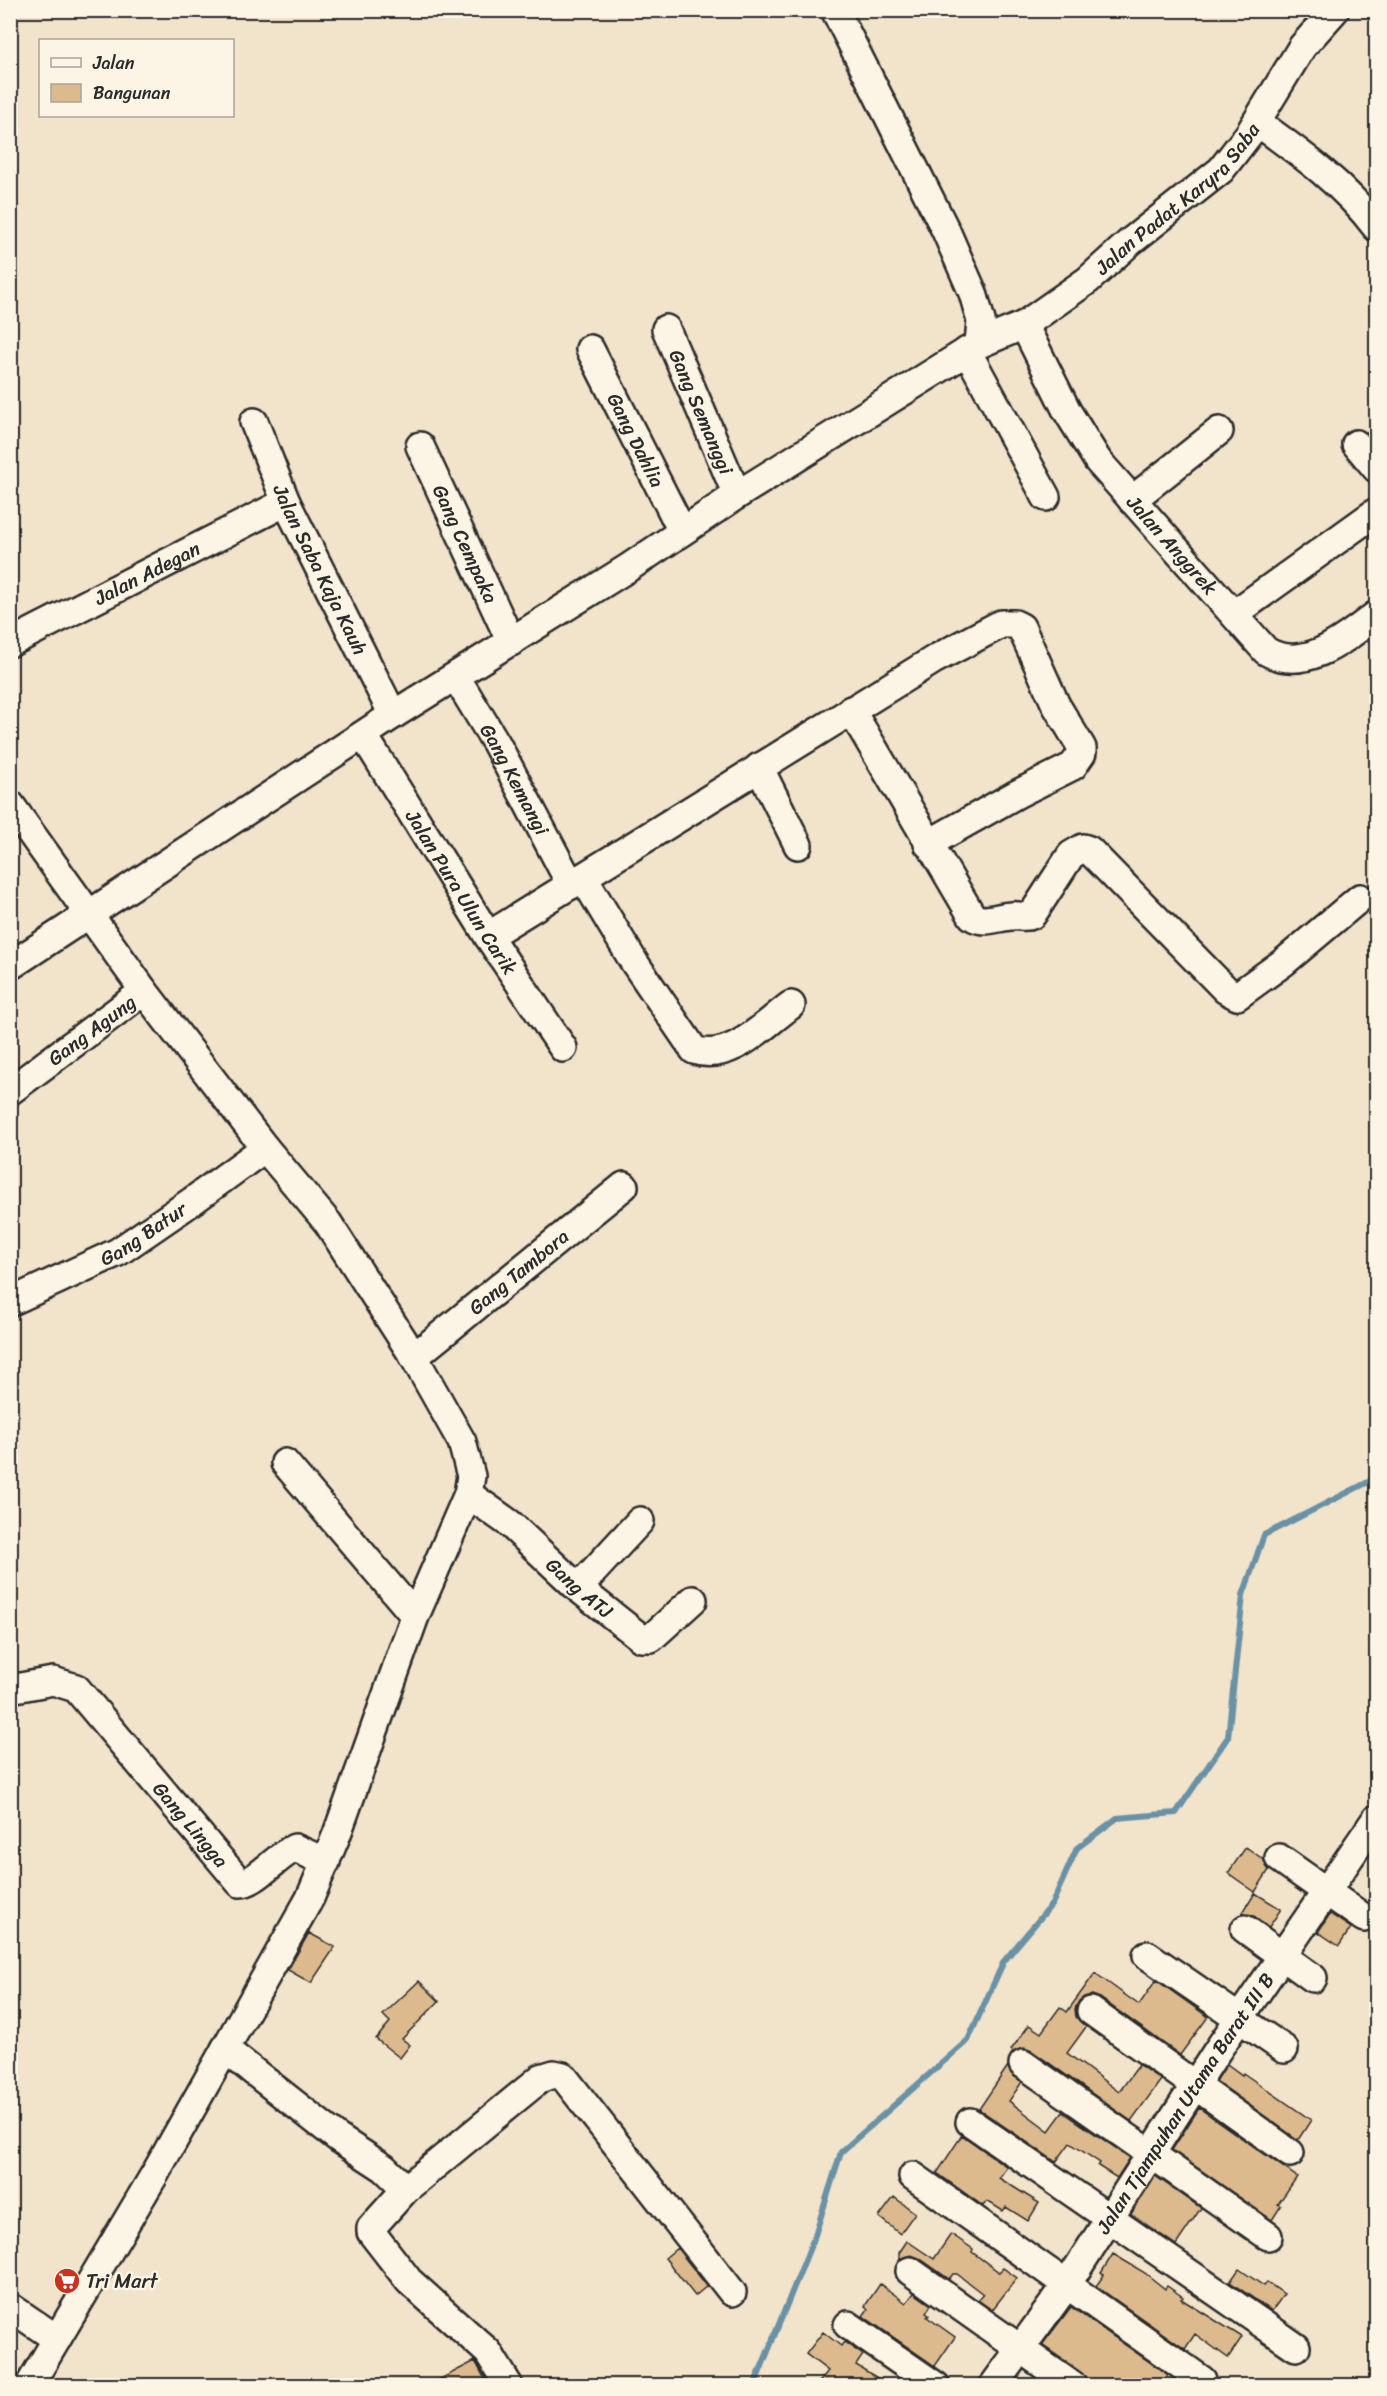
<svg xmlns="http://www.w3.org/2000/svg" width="1387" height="2396" font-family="Sriracha,sans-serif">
	<rect width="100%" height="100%" fill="#f2e3cb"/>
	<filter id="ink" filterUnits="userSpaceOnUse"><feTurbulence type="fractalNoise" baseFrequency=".0167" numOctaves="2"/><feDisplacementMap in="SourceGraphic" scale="12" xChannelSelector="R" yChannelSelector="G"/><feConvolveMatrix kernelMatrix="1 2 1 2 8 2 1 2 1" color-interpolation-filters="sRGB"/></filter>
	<g filter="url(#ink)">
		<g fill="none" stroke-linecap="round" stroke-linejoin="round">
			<path stroke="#6b92a6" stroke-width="6" d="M754,2386L815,2235L841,2152L968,2040L1004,1961L1052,1904L1077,1848L1117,1818L1176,1813L1228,1737L1243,1595L1264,1535L1376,1478"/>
		</g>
		<path fill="#dcba8e" stroke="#2b2b2b" stroke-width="1.5" d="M1246,1847L1264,1860L1269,1870L1255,1892L1228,1873Z
			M1255,1893L1281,1909L1269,1927L1254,1916L1242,1914Z
			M1330,1914L1351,1928L1339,1946L1318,1932Z
			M309,1933L335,1947L311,1983L288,1970Z
			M1095,1973L1139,2005L1156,1980L1208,2017L1180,2055L1100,1998L1092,1995L1084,1997L1079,2001L1075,2009L1076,2017L1086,2027L1067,2053L1119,2092L1139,2065L1161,2080L1131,2121L1032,2051L1024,2048L1013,2052L1011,2050L1029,2025L1041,2033L1060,2007L1067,2012Z
			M419,1981L439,2001L402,2039L410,2045L400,2058L376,2039L390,2022L383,2015Z
			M1227,2064L1242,2075L1243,2073L1311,2120L1298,2140L1216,2081Z
			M1008,2066L1014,2076L1022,2082L1009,2101L1049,2131L1063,2112L1130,2158L1117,2178L1098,2166L1100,2163L1070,2143L1056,2162L979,2109Z
			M1199,2108L1297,2177L1278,2204L1281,2206L1272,2220L1172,2150Z
			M962,2135L1007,2167L999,2178L1039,2203L1028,2221L1006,2207L1003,2211L987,2201L983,2206L937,2173Z
			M1155,2176L1201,2208L1176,2245L1131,2214Z
			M894,2197L915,2213L900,2234L879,2217Z
			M951,2234L973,2249L972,2252L999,2272L1003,2268L1017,2278L992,2310L978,2300L983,2294L957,2274H953L949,2279L919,2258L911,2255L899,2259V2253L907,2241L934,2259Z
			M677,2248L707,2286L695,2296L665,2258Z
			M1113,2254L1145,2273L1165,2289L1167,2286L1183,2297L1181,2299L1242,2337L1228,2358L1195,2334L1185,2349L1096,2286L1104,2275L1101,2273Z
			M1239,2269L1264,2286L1267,2282L1284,2294L1272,2311L1230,2282Z
			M880,2284L906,2303L914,2293L931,2305L926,2313L929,2315L927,2317L955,2337L935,2366L863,2316L868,2309L865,2306Z
			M1071,2307L1168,2375L1161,2385H1088L1087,2379L1082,2373L1042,2345Z
			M823,2332L841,2346L844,2342L863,2355L856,2365L889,2385H817L828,2371L806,2354Z
			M475,2361L488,2385H429Z"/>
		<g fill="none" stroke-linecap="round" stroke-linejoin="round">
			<g stroke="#2b2b2b" stroke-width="32">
				<g id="minor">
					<path d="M835,10L946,231L973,293L981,321L979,344"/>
					<path d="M1257,122C1300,153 1344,184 1376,227"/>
					<path id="s1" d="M1024,325L1067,411L1098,461L1266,651C1305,674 1347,637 1376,615"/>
					<path id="s2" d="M666,329L737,495"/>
					<path id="s3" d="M590,349L682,531"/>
					<path d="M967,351L1046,497"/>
					<path id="s4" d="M254,422L286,502L393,715"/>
					<path d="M1356,444L1376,468"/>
					<path id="s5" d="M420,446L511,642"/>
					<path d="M1132,500L1219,431"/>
					<path d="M1234,614L1376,512"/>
					<path id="s6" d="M10,643L286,502"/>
					<path id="s7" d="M456,677L496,743L571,885"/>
					<path d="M851,710L972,916C984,925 999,916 1012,916C1020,915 1025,918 1032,915L1071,855L1083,848L1089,850L1226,990L1237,996L1284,962L1360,898"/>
					<path id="s8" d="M364,736L488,936L563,1048"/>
					<path d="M759,767L798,845"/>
					<path d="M10,804L144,991L265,1148L328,1223L414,1357L462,1442L471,1476L468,1494L415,1616L337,1834L310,1898L156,2172L29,2386"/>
					<path d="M583,877L634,962L694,1050C730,1063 765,1024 791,1005"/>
					<path d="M488,936L935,659L1001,624H1015L1021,627L1056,705L1082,748V753L1073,766L1017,794L928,844"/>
					<path id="s9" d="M10,966L393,715L628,568L737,495L979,344L1024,325L1088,280L1130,242L1221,170L1249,134L1302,47L1335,10"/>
					<path id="s10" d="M10,1091L144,991"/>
					<path id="s11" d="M10,1302L118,1252L191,1202L265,1148"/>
					<path id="s12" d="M414,1357L624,1186"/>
					<path d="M285,1463L415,1616"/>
					<path id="s13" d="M468,1494L509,1523L578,1588L641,1638H651L693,1600"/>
					<path d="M578,1588L640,1521"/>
					<path id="s14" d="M10,1689L53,1681L76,1688L240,1883C255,1884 279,1854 295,1848L326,1862"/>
					<path d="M1279,1858L1364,1918"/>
					<path d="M1245,1929L1313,1978"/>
					<path d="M1147,1955L1284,2049"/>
					<path d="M1091,2011L1290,2153"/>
					<path d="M225,2049L338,2138L384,2168L406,2189"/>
					<path d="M1023,2064L1268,2236"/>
					<path d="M970,2122L1296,2347"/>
					<path d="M913,2176L1202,2380"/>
					<path d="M910,2271L1073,2386"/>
					<path d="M10,2307L57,2339"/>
					<path d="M848,2325L936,2386"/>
					<path d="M509,2386L488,2352L409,2281L371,2232V2228L406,2189L541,2078L554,2074L563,2076L732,2292"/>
					<path id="s15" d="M993,2386L1066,2286L1217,2051L1376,1819"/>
				</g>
			</g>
			<use href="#minor" stroke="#fcf5e5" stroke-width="27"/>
		</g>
	</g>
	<defs>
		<g id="supermarket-disc" transform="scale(1.35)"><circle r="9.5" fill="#c8321e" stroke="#fcf5e5"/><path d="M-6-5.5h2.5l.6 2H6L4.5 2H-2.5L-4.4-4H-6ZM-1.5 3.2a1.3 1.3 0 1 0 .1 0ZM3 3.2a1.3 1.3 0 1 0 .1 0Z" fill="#fff"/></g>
	</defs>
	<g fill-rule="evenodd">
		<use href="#supermarket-disc" x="67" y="2281"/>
	</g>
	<g text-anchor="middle" stroke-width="5" stroke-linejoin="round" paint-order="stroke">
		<g font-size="20" fill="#2b2b2b" stroke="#fcf5e5">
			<text dy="7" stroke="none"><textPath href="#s9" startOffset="1400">Jalan Padat Karyra Saba</textPath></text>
			<text dy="7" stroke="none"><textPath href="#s2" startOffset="90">Gang Semanggi</textPath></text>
			<text dy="7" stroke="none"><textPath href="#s3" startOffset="102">Gang Dahlia</textPath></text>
			<text dy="7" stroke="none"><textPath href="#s5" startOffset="108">Gang Cempaka</textPath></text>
			<text dy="7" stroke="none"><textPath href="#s1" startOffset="267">Jalan Anggrek</textPath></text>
			<text dy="7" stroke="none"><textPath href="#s4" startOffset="162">Jalan Saba Kaja Kauh</textPath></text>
			<text dy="7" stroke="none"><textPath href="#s6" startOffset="154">Jalan Adegan</textPath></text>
			<text dy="7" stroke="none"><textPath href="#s7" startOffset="118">Gang Kemangi</textPath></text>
			<text dy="7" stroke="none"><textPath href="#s8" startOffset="184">Jalan Pura Ulun Carik</textPath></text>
			<text dy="7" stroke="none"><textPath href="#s10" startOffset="102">Gang Agung</textPath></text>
			<text dy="7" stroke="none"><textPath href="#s11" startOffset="150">Gang Batur</textPath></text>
			<text dy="7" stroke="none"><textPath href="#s12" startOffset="135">Gang Tambora</textPath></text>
			<text dy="7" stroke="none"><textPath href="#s13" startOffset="146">Gang ATJ</textPath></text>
			<text dy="7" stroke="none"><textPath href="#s14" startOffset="246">Gang Lingga</textPath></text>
			<text dy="7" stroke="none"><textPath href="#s15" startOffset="342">Jalan Tjampuhan Utama Barat III B</textPath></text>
		</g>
		<g font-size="20" fill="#2b2b2b" stroke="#fcf5e5" text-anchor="start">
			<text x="86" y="2288">Tri Mart</text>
		</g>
	</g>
	<rect width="1387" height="2396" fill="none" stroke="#fcf5e5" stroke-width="36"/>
	<rect x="18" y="18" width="1351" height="2360" fill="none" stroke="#2b2b2b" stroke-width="2" filter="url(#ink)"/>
	<rect x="39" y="39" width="195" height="78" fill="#fcf5e5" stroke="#a8a49b" stroke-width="1.5"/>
	<rect x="51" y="58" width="30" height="9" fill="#fcf5e5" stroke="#a8a49b" stroke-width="1.5"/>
	<text x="93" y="69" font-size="18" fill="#2b2b2b">Jalan</text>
	<rect x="51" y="84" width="30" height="18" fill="#dcba8e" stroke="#a8a49b" stroke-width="1.5"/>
	<text x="93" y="99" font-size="18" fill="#2b2b2b">Bangunan</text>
</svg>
